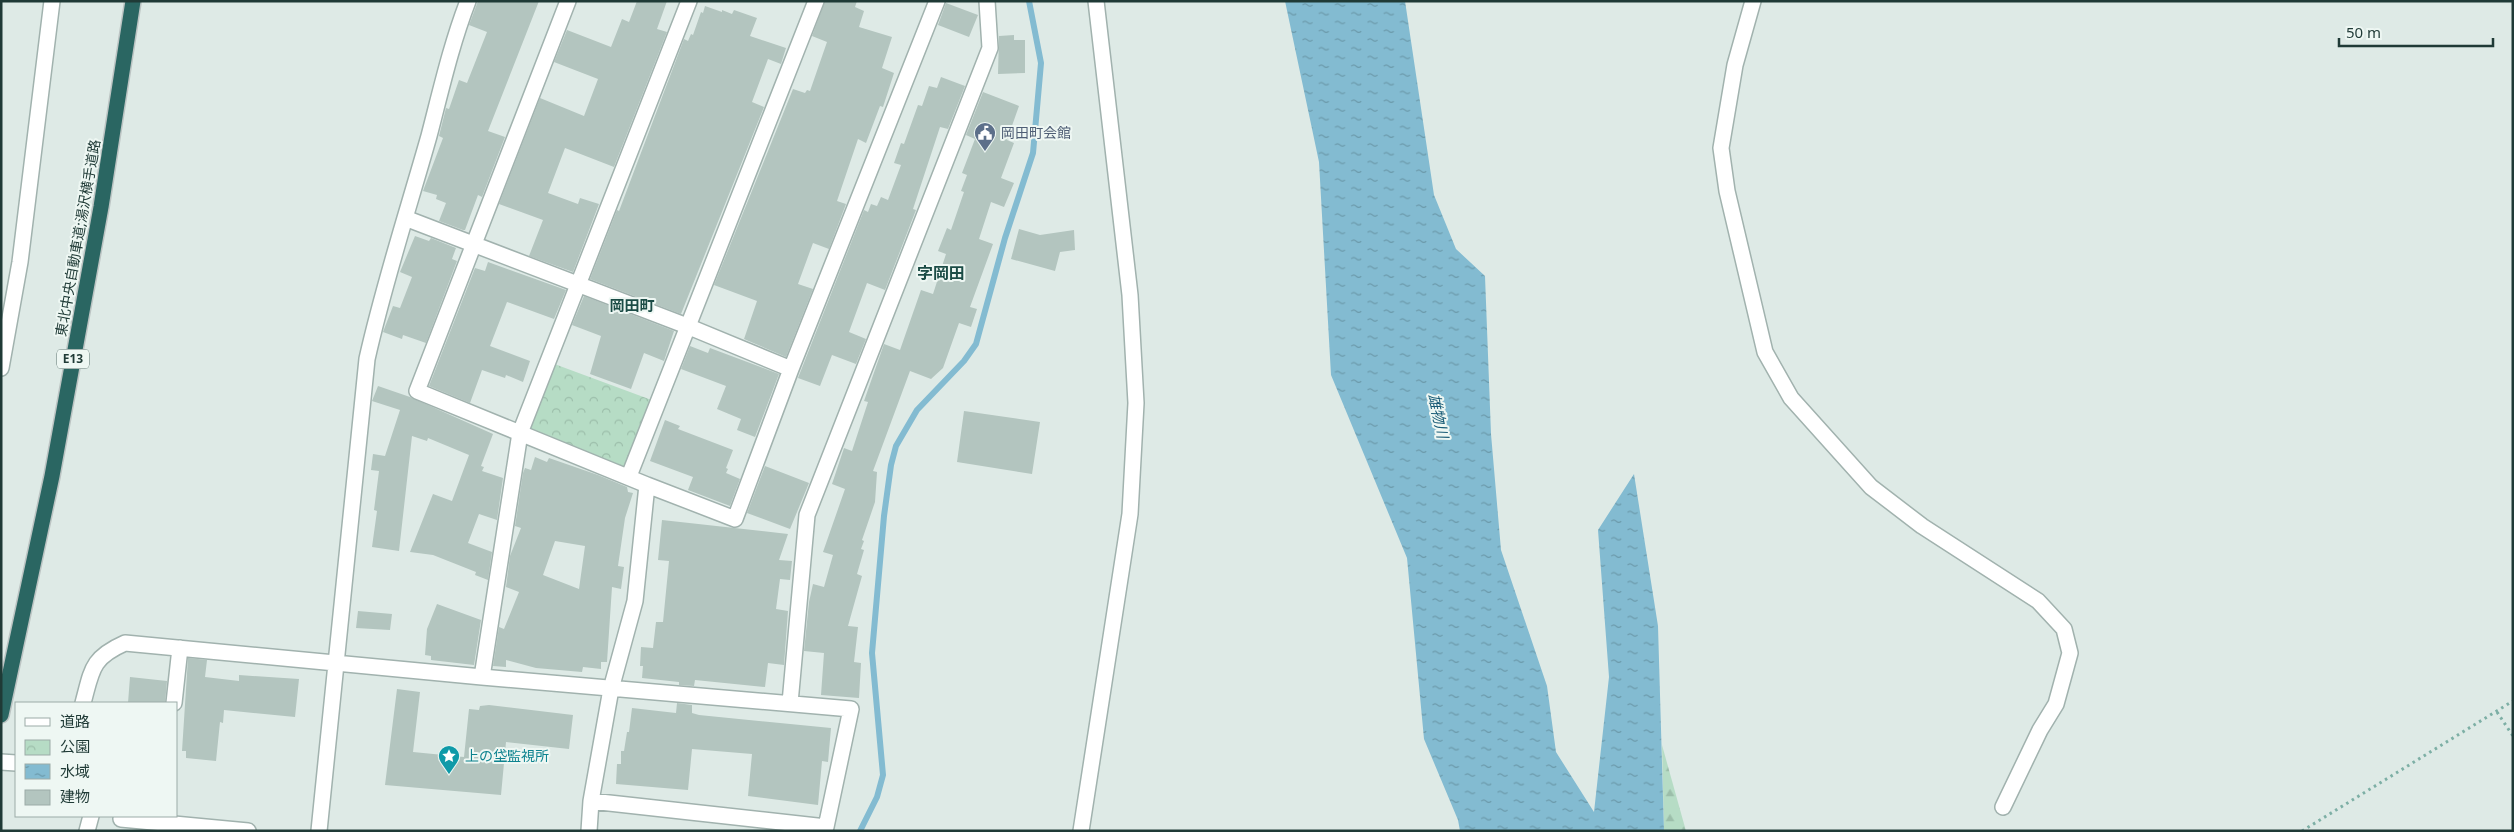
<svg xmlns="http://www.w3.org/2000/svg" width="2514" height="832" font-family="'Noto Sans','Noto Sans JP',sans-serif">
	<defs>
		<pattern id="forest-firs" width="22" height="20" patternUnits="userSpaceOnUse" patternTransform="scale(1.25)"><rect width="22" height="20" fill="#b6dcc5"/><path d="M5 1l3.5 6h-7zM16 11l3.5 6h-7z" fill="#9cbeaa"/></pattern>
		<pattern id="park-crowns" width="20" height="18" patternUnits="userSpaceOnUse" patternTransform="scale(1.25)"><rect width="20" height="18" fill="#b6dcc5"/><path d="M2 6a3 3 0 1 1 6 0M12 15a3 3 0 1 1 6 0" fill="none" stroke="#9cbeaa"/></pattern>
		<pattern id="water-ripples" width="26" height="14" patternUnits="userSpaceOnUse" patternTransform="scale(1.25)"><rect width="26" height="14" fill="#83bbd1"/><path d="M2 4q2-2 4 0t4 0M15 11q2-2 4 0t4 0" fill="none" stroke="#6b99aa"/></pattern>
	</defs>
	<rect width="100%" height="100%" fill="#deeae6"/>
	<path fill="url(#forest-firs)" d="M1662,745L1686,831H1664Z"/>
	<path fill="url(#park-crowns)" d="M549,362L657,402L629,476L520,433Z"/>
	<path fill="url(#water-ripples)" d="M1285,1H1405L1434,195L1456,249L1485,276L1491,434L1501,550L1547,686L1556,752L1594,812L1609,677L1598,530L1634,474L1658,626L1664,831H1460L1458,820L1424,739L1407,558L1331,375L1319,162Z"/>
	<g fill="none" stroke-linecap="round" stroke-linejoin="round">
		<path stroke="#83bbd1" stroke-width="6" d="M860,831L877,797L883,775L872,653L884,516L891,465L896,446L917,410L964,361L976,344L1005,238L1033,153L1041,63L1029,1"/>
	</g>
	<path fill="#b3c5bf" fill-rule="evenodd" d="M478,1H539L488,131L505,137L482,197L478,195L465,230H463L439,221L446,203L436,199L437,195L423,191L443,138L439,136L446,108L449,109L459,80L467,83L487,32L469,25Z
		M637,1H667L657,29L667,32L614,167L565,148L548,193L578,204L580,198L599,204L573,272L529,256L543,220L499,204L540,98L584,116L598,79L554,62L567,30L611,47L622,19L629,22Z
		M825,1H857L855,7L864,11L859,27L892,37L882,68L894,73L883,107L880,106L866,143L858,139L837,201L846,204L829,249L813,243L798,284L813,289L786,357L744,339L757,301L714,285L793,89L805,93L807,90L810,91L827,42L812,36Z
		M946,3L978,15L969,37L938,25Z
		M705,6L722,12V10L732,14L734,10L757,18L750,36L786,48L781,64L768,59L752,102L764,107L681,314L590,279L617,210L619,211L684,39L688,41L691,34L693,35L701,12L703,13Z
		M1014,35V40H1025V73L998,74L999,36Z
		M941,77L965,86L948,129L940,127L913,209L916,210L885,290L867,283L849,332L866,339L856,364L832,355L820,386L798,378L864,210L868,212L871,204L877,206L881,197L888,200L901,165L894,163L901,143L904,144L918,105L922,106L929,86L937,88Z
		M983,92L1019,106L1007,140L1014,143L1001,178L1014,183L1004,207L991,202L979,239L993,244L970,307L977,309L971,327L959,323L943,368L931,379L910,371L873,471L877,472L875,502L862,540L864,541L861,549L864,550L857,574L862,576L848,626L858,627L854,662L861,663L859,698L821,695L824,653L804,651L809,602L813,584L824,587L833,555L823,552L845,489L832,484L844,448L852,451L868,402L864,401L884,344L900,350L921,290L933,294L946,254L938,251L947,228L951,230L964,192L961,191L967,175L962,173L975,139L966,135Z
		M1019,229L1040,235L1074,230L1075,250L1060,252L1055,271L1011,259Z
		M415,236L429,241L431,238L456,248L452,259L457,261L426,343L403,335L402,339L383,332L393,306L400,308L412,277L400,272Z
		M488,262L566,290L554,319L507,302L490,346L530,361L523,382L506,375L505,378L482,370L470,403L429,386L475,268L485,271Z
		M584,296L674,331L664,361L644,353L631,389L590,374L601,336L572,325Z
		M690,346L708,353L710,348L779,374L755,437L737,430L741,419L717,409L726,386L681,369Z
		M378,386L410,397L493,434L481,466L484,467L482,471L503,478L497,520L479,514L468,543L492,552L488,580L475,575L476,572L433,555L410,552L433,494L452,501L469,455L428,438L427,441L412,436L399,551L372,547L377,511L374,510L379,471L371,470L373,454L385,456L400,410L372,401Z
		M964,411L1040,422L1032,474L957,462Z
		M665,420L680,426L678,429L733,450L726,468L728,469L726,473L740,479L730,506L688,490L693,477L650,461Z
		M535,457L547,462L549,458L598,475L627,487L628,492L633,493L625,518L618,566L624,567L621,589L612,587L607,662H601V669L583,667L582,672L536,668L506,660V667L493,666L499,627L504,629L519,592L506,587L510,556L521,528L515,526L523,473L525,468L531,470ZM555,541L585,546L579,589L543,575Z
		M765,466L809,483L790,529L747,513Z
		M662,520L788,534L779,560L792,561L790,580L780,579L776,609L788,611L784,665L768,663L765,687L695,680L694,686L679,685V682L642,678L643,666H640L641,647L653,648L656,622H663L669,561L658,560Z
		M437,604L481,620L474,665L431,660V656L425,655L427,629Z
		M358,611L392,614L390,630L356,628Z
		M188,658L207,660L205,677L239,681V675L299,679L295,717L224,710L223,723L220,722L216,761L186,758V751H182Z
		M130,677L167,681L165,703H128Z
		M397,689L420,692L413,752L464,757L469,709L479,710L480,706L489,705L573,715L569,749L506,742L501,795L385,785Z
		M677,703L692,705V713L699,715L831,728L828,762L822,761L818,805L748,796L752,754L692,749L688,790L616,784L617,764H621V751H624L627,732H629L632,708L676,713Z"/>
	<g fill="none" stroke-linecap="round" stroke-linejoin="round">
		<g stroke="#a1b2ae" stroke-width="18">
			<path id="minor" d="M568,1L417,391L647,485
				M1753,1L1735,65L1721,148L1727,191L1765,352L1791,398L1871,487L1922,526L2038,601L2064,629L2070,653L2056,704L2040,730L2003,807
				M405,218L687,326L791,369
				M1,368L20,262L52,1
				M629,476L816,1
				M482,677L520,433L689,1
				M83,703C92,670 91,658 125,643L482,677L851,709L826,827L591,801
				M174,703L180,648
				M790,703L807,515L990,48L987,1
				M1,762L16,763
				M121,819L248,831
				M87,831L91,816
				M319,831L367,359C384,283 408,210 429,136C441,90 451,45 468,1
				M589,831L591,801L611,689L635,601L647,485L735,519L791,369L937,1
				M1081,831L1130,514L1136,403L1130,295L1096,1"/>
		</g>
		<g stroke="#bcc4c3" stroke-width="18">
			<path id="highway" d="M1,715L52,476L101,207L133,1"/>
		</g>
		<path stroke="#7dafa5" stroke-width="3" stroke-dasharray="2.5 4" stroke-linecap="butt" d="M2497,712L2513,736
			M2302,831L2513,701"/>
		<use href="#minor" stroke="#fff" stroke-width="15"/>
		<use href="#highway" stroke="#2a6662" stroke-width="15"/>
	</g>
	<defs>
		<g id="civic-pin" transform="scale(1.125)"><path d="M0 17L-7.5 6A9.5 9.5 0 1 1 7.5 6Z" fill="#5c6f8a" stroke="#eef7f3"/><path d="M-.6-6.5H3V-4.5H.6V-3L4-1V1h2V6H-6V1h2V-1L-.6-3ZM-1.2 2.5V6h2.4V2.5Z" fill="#fff"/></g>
		<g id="sight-pin" transform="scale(1.125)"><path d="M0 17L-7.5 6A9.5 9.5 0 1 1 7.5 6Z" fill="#0f9aa8" stroke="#eef7f3"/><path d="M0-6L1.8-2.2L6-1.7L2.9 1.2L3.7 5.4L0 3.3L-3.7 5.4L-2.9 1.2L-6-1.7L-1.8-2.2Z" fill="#fff"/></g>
	</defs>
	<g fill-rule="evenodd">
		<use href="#civic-pin" x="985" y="133"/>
		<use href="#sight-pin" x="449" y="756"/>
	</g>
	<g text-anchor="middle" stroke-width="4" stroke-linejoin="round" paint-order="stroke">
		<rect fill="#eef7f3" stroke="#5d736f" stroke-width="1" x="57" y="349.5" width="32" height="19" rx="4"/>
		<g font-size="12" font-weight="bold" fill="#1f3a36">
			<text x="73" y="363">E13</text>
		</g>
		<g font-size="14" fill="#4e5e75" stroke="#eef7f3" text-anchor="start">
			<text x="1001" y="138">岡田町会館</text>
		</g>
		<g font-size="14" fill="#1f3a36" stroke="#eef7f3">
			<text transform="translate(78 238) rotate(-80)" y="5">東北中央自動車道;湯沢横手道路</text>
		</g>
		<g font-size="14" fill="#0d838f" stroke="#eef7f3" text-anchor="start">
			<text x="465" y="761">上の垈監視所</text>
		</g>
		<g font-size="15" font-weight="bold" fill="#1b4c46" stroke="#eef7f3">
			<text x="632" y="311">岡田町</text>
		</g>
		<g font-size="15" font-style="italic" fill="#185b76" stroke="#eef7f3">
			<text transform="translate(1438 416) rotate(78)" y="5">雄物川</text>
		</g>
		<g font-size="16" font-weight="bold" fill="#1b4c46" stroke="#eef7f3">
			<text x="941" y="279">字岡田</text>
		</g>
	</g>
	<rect width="2514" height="832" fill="none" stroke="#1f3a36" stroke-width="5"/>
	<rect x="15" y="702" width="162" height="115" fill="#eef7f3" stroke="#9baba7"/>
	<rect x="25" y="718" width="25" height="8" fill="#ffffff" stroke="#9baba7"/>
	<text x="60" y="727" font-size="15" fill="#1f3a36">道路</text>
	<rect x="25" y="740" width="25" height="15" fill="url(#park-crowns)" stroke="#9baba7"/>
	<text x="60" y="752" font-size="15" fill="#1f3a36">公園</text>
	<rect x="25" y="764" width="25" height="15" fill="url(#water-ripples)" stroke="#9baba7"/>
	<text x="60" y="777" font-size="15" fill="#1f3a36">水域</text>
	<rect x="25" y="790" width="25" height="15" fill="#b3c5bf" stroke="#9baba7"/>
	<text x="60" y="802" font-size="15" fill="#1f3a36">建物</text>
	<path d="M2339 38v8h154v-8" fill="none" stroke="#1f3a36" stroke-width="2.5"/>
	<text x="2346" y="38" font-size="15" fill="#1f3a36" stroke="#eef7f3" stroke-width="4" paint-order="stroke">50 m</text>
</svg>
